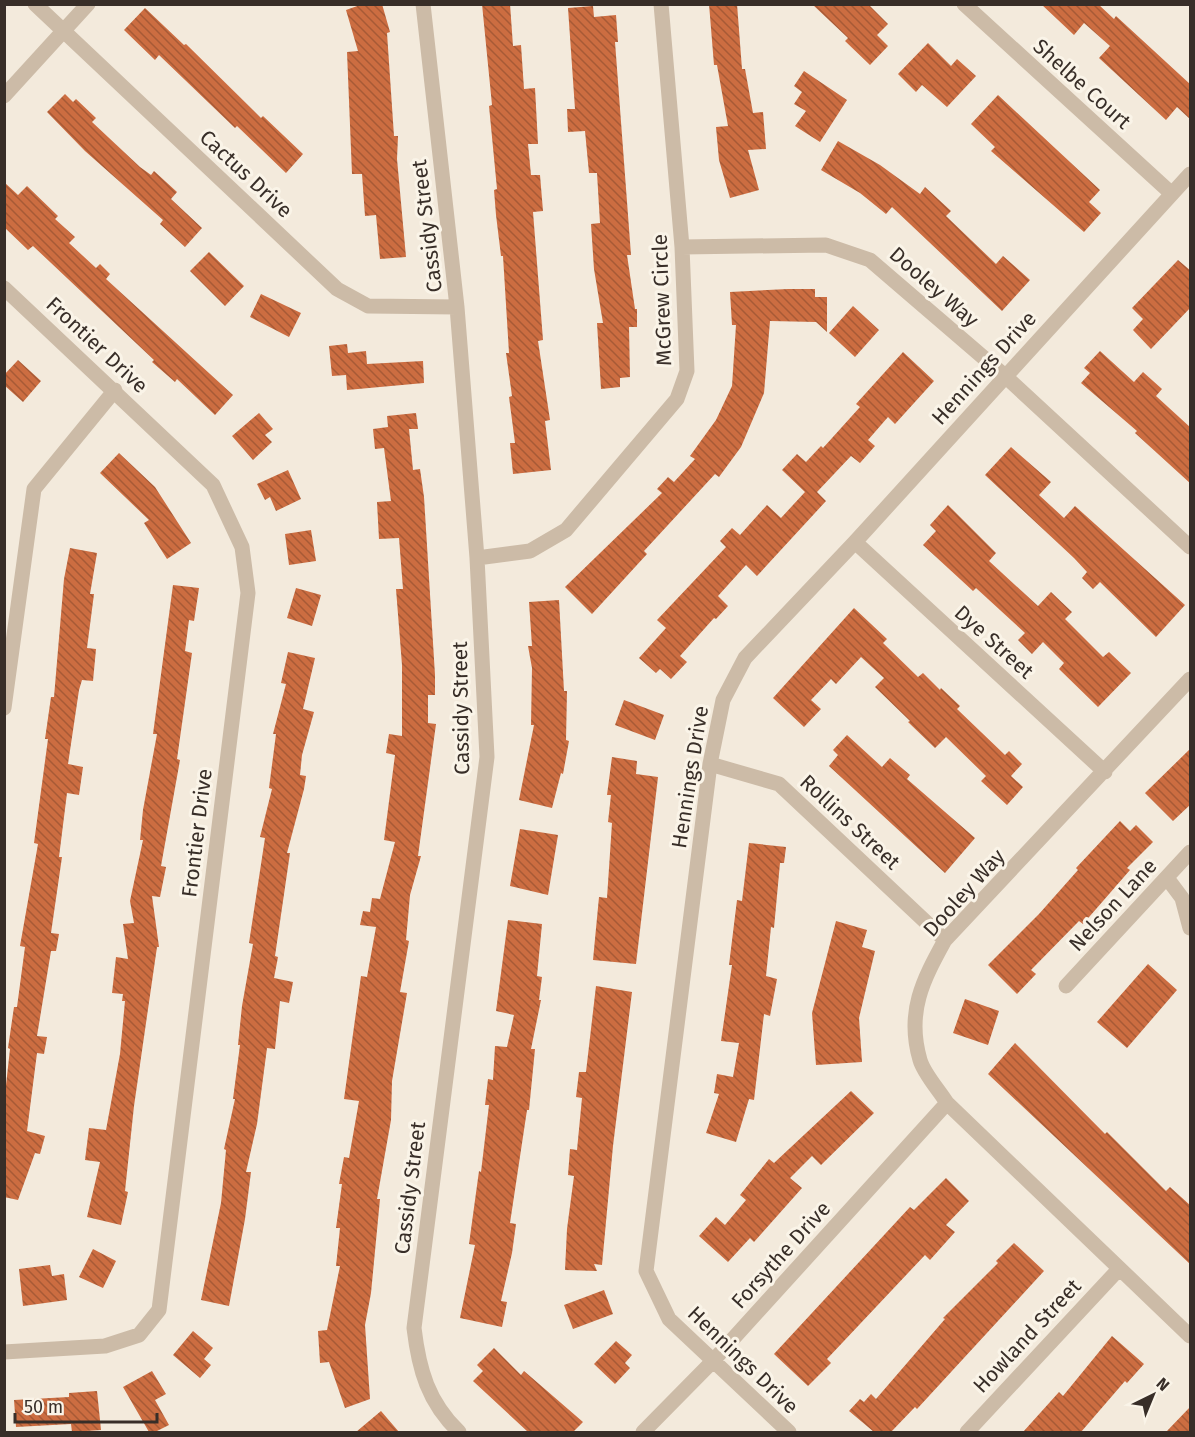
<svg xmlns="http://www.w3.org/2000/svg" width="1195" height="1437" font-family="'Fira Sans',sans-serif">
	<defs>
		<pattern id="building-back-hatch" width="6" height="6" patternUnits="userSpaceOnUse" patternTransform="scale(1.5)"><rect width="6" height="6" fill="#cc6d41"/><path d="M-1 5l2 2M0 0l6 6M5-1l2 2" fill="none" stroke="#a75a36"/></pattern>
	</defs>
	<rect width="100%" height="100%" fill="#f3eadc"/>
	<path fill="url(#building-back-hatch)" d="M363,4H382L390,32L387,33L394,136H398L397,159L406,257L380,259L376,215L365,216L362,174H352L347,52L358,51L346,10Z
		M482,4H510L513,46L521,45L524,89L535,88L538,144H528L531,175H540L543,211L533,212L543,340L538,341L550,420L545,421L551,470L513,474L510,443H515L509,397L512,396L506,353H509L503,256H501L496,215L494,190L497,189L489,106L492,105Z
		M709,4H737L742,69H745L753,113L763,112L766,149L748,150L759,190L730,198L719,160L716,127L728,126L717,65H714Z
		M812,4H868L888,24L877,35L888,46L870,65L845,41L848,38Z
		M1041,4H1098L1114,19L1116,16L1191,85V120L1177,107L1166,120L1099,58L1110,46L1084,23L1074,35Z
		M593,6L594,17L616,15L618,42H615L631,255H627L635,309H637V327H629L630,377L620,378V387L601,389L597,323H603L594,269L591,224L600,223L597,173H589L585,131L568,132L567,109H575L568,8Z
		M145,8L184,45L186,44L261,118L263,116L303,154L286,173L237,126L235,128L159,55L155,60L124,30Z
		M928,43L951,66L957,59L976,76L947,107L922,85L916,92L898,74Z
		M804,71L847,100L820,142L795,126L806,111L794,104L802,92L794,86Z
		M65,94L73,102L76,99L96,118L92,122L140,167L151,175L154,171L177,192L171,199L202,228L185,247L160,224L163,220L85,151L47,112Z
		M998,95L1100,190L1089,202L1101,213L1084,232L991,151L995,147L971,124Z
		M838,141L880,165L920,194L925,187L951,211L946,216L996,264L1003,256L1030,280L1002,311L892,207L886,214L860,193L821,170Z
		M4,182L18,195L27,186L58,216L55,219L75,237L69,243L96,268L100,264L110,274L106,279L233,395L215,415L177,379L175,382L152,362L154,360L33,246L28,250L4,227Z
		M209,252L244,286L225,306L190,271Z
		M1178,260L1191,271V307L1151,349L1133,330L1143,319L1132,308Z
		M788,289H815V297H827V332L816,322L770,321L764,393L741,447L719,477L715,474L644,551L647,554L592,614L565,587L662,493L657,489L668,477L674,482L695,459L690,456L716,420L732,386L736,325H732L730,292Z
		M261,294L301,313L289,337L250,317Z
		M853,306L879,330L855,357L829,333Z
		M347,344L348,353L366,351L367,364L423,361L424,383L347,390L346,375L332,376L329,346Z
		M1100,351L1134,382L1143,372L1162,389L1156,396L1191,428V484L1135,433L1137,431L1081,383L1090,373L1084,368Z
		M903,352L934,381L895,424L888,417L868,440L875,446L860,463L851,456L817,492L826,501L757,576L746,565L718,596L728,606L716,619L714,618L680,656L687,662L671,679L660,669L656,673L639,658L666,628L657,620L726,547L720,541L732,528L740,535L767,505L781,518L805,492L782,470L797,454L806,462L821,446L823,448L860,407L856,404Z
		M18,360L41,381L23,402L4,385V375Z
		M259,413L273,429L265,435L272,442L253,460L232,436Z
		M416,413L418,429H409L413,470L420,469L424,497L435,675V695H428V723L436,724L418,856H421L410,895L406,940L409,941L400,992L407,993L392,1081L391,1120L377,1199H380L371,1293L365,1325L370,1399L345,1408L329,1362L320,1363L318,1331L327,1330L340,1266H336L340,1228H336L342,1184H339L344,1157L349,1158L359,1101L344,1099L361,976L367,977L376,927L360,925L363,911L370,912L372,898L380,899L395,842L384,840L395,755L386,753L389,734L402,736V665L396,589H403L399,538L379,539L377,502L391,501L384,448L375,449L373,429L388,427L387,416Z
		M1011,447L1051,482L1039,495L1064,518L1075,506L1185,605L1156,637L1100,582L1093,589L1082,578L1087,572L1074,558L985,475Z
		M119,453L155,487L191,543L167,559L144,523L149,520L100,473Z
		M288,470L301,499L276,511L270,497L265,500L257,484Z
		M948,505L996,553L989,561L1038,606L1051,592L1072,612L1065,619L1103,657L1109,652L1131,673L1098,707L1059,669L1064,663L1043,642L1032,654L1018,640L1025,633L976,588L973,591L923,545L936,531L930,525Z
		M311,530L316,561L289,565L285,534Z
		M70,548L97,553L90,594H94L87,648L96,649L93,681L82,680L79,690L68,764L83,767L79,795L67,793L59,857H62L51,933L59,934L56,951H51L37,1036L47,1037L44,1054L37,1053L27,1131L45,1136L40,1154L35,1153L18,1200L4,1197V1103L10,1049L8,1048L14,1007H17L25,947L20,946L38,844L34,843L48,739H45L51,697H54L64,579Z
		M173,585L199,588L194,621L189,620L185,651L192,653L177,759L180,760L161,866L166,867L160,897L152,896L159,947H157L134,1106L125,1191L128,1192L121,1225L87,1217L100,1162L85,1160L89,1128L106,1130L120,1054L125,1001H122L123,994L112,993L116,957L128,959L123,924L134,923L130,901L143,840H140L143,810L157,734H153Z
		M296,588L321,595L312,626L287,618Z
		M559,600L564,691H567L566,740L569,741L563,774L561,773L552,808L519,800L534,725H531L532,668L528,646H532L529,602Z
		M854,608L887,639L883,643L918,677L923,673L940,690L941,688L960,706L957,709L1005,755L1009,751L1022,764L1011,776L1023,787L1007,805L981,781L986,776L946,737L935,748L908,722L910,721L875,687L884,678L861,657L836,684L831,679L811,700L821,709L804,727L773,698Z
		M288,652L315,658L303,709L314,712L302,755L300,775L306,776L304,789L287,853H290L275,956L278,957L274,978L293,982L289,1003L280,1001L275,1049L267,1048L257,1124L246,1172H251L245,1219L229,1306L201,1300L221,1203L226,1150L224,1149L235,1099H233L240,1045H238L242,1006L253,944L249,943L265,838L260,837L272,789L269,788L276,734H273L286,684L281,683Z
		M624,700L664,715L655,740L615,725Z
		M847,735L882,767L890,758L910,775L907,779L975,838L945,873L829,766L838,755L833,750Z
		M1191,748V804L1173,821L1145,793Z
		M612,757L637,761L636,774L658,777L636,964L593,960L599,897L607,898L612,823L608,822L611,795H607Z
		M1120,821L1130,831L1136,825L1153,842L1127,868L1130,870L1083,924L1079,921L1031,970L1036,974L1017,994L988,965L1039,914L1078,870L1076,868Z
		M520,829L558,835L548,895L510,886Z
		M749,843L786,847L784,863H780L774,928L771,927L766,976L777,979L770,1016L764,1014L754,1100L749,1099L736,1142L706,1133L719,1094L714,1093L717,1074L733,1077L739,1043L721,1041L732,965H729L737,900L742,901Z
		M508,920L542,924L537,976L542,977L539,1000H541L531,1049H535L529,1110H527L510,1223L516,1224L512,1253L501,1301L507,1302L502,1327L460,1318L475,1245L469,1244L479,1171L481,1172L489,1105H485L488,1079L493,1080L495,1046L507,1047L514,1015L496,1011Z
		M836,921L867,930L862,947L875,951L859,1018L862,1062L816,1065L812,1013Z
		M1148,964L1177,990L1127,1048L1097,1022Z
		M596,986L632,992L613,1146L602,1265L594,1264L597,1271L565,1270L567,1229L574,1176L568,1175L570,1149L577,1150L582,1098L576,1097L579,1072H586Z
		M965,999L999,1011L988,1045L953,1033Z
		M1015,1043L1105,1134L1107,1132L1166,1191L1170,1187L1191,1206V1265L988,1074Z
		M851,1091L874,1113L821,1165L812,1156L790,1178L802,1188L754,1242L750,1238L728,1262L699,1236L716,1217L725,1225L746,1200L740,1195L769,1159L774,1163Z
		M946,1178L969,1201L946,1225L955,1232L930,1260L925,1255L827,1359L831,1363L808,1386L774,1354L910,1207L914,1210Z
		M1014,1243L1044,1271L917,1409L915,1407L891,1432H874L849,1411L860,1399L864,1402L871,1394L876,1399L945,1319L943,1318L998,1263L996,1261Z
		M93,1249L116,1261L103,1288L79,1277Z
		M50,1265L52,1276L64,1274L67,1300L23,1306L19,1269Z
		M604,1290L613,1314L573,1329L564,1305Z
		M193,1331L213,1348L204,1359L211,1365L200,1378L173,1355Z
		M1112,1336L1144,1364L1127,1383L1125,1381L1081,1432H1023L1059,1392L1063,1396Z
		M616,1341L632,1355L625,1363L630,1368L615,1384L594,1364Z
		M494,1348L521,1375L524,1371L583,1422L573,1432H528L473,1381L483,1371L477,1365Z
		M152,1371L166,1394L155,1400L169,1425L155,1432H149L123,1387Z
		M97,1391L101,1430L72,1432L71,1424L16,1427L14,1400L69,1397V1393Z
		M1191,1406V1432H1166Z
		M381,1411L399,1432H356Z"/>
	<g fill="none" stroke-linecap="round" stroke-linejoin="round">
		<path stroke="#ccbba7" stroke-width="15" d="M35,4L337,289L368,306L457,307
			M423,4L457,307L477,558L487,757L414,1328C419,1370 428,1402 459,1432
			M964,4L1172,194
			M4,96L88,4
			M682,247L826,245L870,260L1005,376L1190,547
			M4,288L213,485L242,547L248,593L159,1310L139,1335L105,1346L4,1352
			M855,542L1105,772
			M477,558L530,551L566,530L677,399L687,371L682,247L661,4
			M1190,679L945,940C923,980 906,1012 920,1060C924,1074 939,1090 947,1103L1190,1336
			M4,708L34,489L115,390
			M710,764L779,784L945,940
			M1167,878L1182,898L1190,928
			M1066,986L1190,852
			M643,1432L712,1362L947,1103
			M789,1432L669,1319L646,1271L710,764L723,700L745,658L855,542L1190,174
			M967,1432L1119,1269"/>
	</g>
	<g text-anchor="middle" stroke-width="6" stroke-linejoin="round" paint-order="stroke">
		<g font-size="21" fill="#382e28" stroke="#faf4e8">
			<text transform="translate(1082 84) rotate(42)" y="7">Shelbe Court</text>
			<text transform="translate(246 174) rotate(43)" y="7">Cactus Drive</text>
			<text transform="translate(427 226) rotate(-97)" y="7">Cassidy Street</text>
			<text transform="translate(934 287) rotate(41)" y="7">Dooley Way</text>
			<text transform="translate(662 300) rotate(-92)" y="7">McGrew Circle</text>
			<text transform="translate(97 345) rotate(43)" y="7">Frontier Drive</text>
			<text transform="translate(984 368) rotate(-48)" y="7">Hennings Drive</text>
			<text transform="translate(994 642) rotate(42)" y="7">Dye Street</text>
			<text transform="translate(461 708) rotate(-91)" y="7">Cassidy Street</text>
			<text transform="translate(690 777) rotate(-81)" y="7">Hennings Drive</text>
			<text transform="translate(850 822) rotate(43)" y="7">Rollins Street</text>
			<text transform="translate(197 833) rotate(-83)" y="7">Frontier Drive</text>
			<text transform="translate(964 893) rotate(-48)" y="7">Dooley Way</text>
			<text transform="translate(1113 905) rotate(-47)" y="7">Nelson Lane</text>
			<text transform="translate(410 1188) rotate(-83)" y="7">Cassidy Street</text>
			<text transform="translate(781 1255) rotate(-48)" y="7">Forsythe Drive</text>
			<text transform="translate(1027 1336) rotate(-47)" y="7">Howland Street</text>
			<text transform="translate(743 1360) rotate(44)" y="7">Hennings Drive</text>
		</g>
	</g>
	<rect width="1195" height="1437" fill="none" stroke="#382e28" stroke-width="12"/>
	<g transform="translate(1153 1395) rotate(43)" stroke="#faf4e8" stroke-width="4.5" paint-order="stroke">
	<path d="M0-4.5L10 22L0 15L-10 22Z" fill="#382e28"/>
	<text y="-9" font-size="16" font-weight="bold" text-anchor="middle" fill="#382e28">N</text>
	</g>
	<path d="M15 1413v9h142v-9" fill="none" stroke="#382e28" stroke-width="3"/>
	<text x="24" y="1413" font-size="18" fill="#382e28" stroke="#faf4e8" stroke-width="4.5" paint-order="stroke">50 m</text>
</svg>
